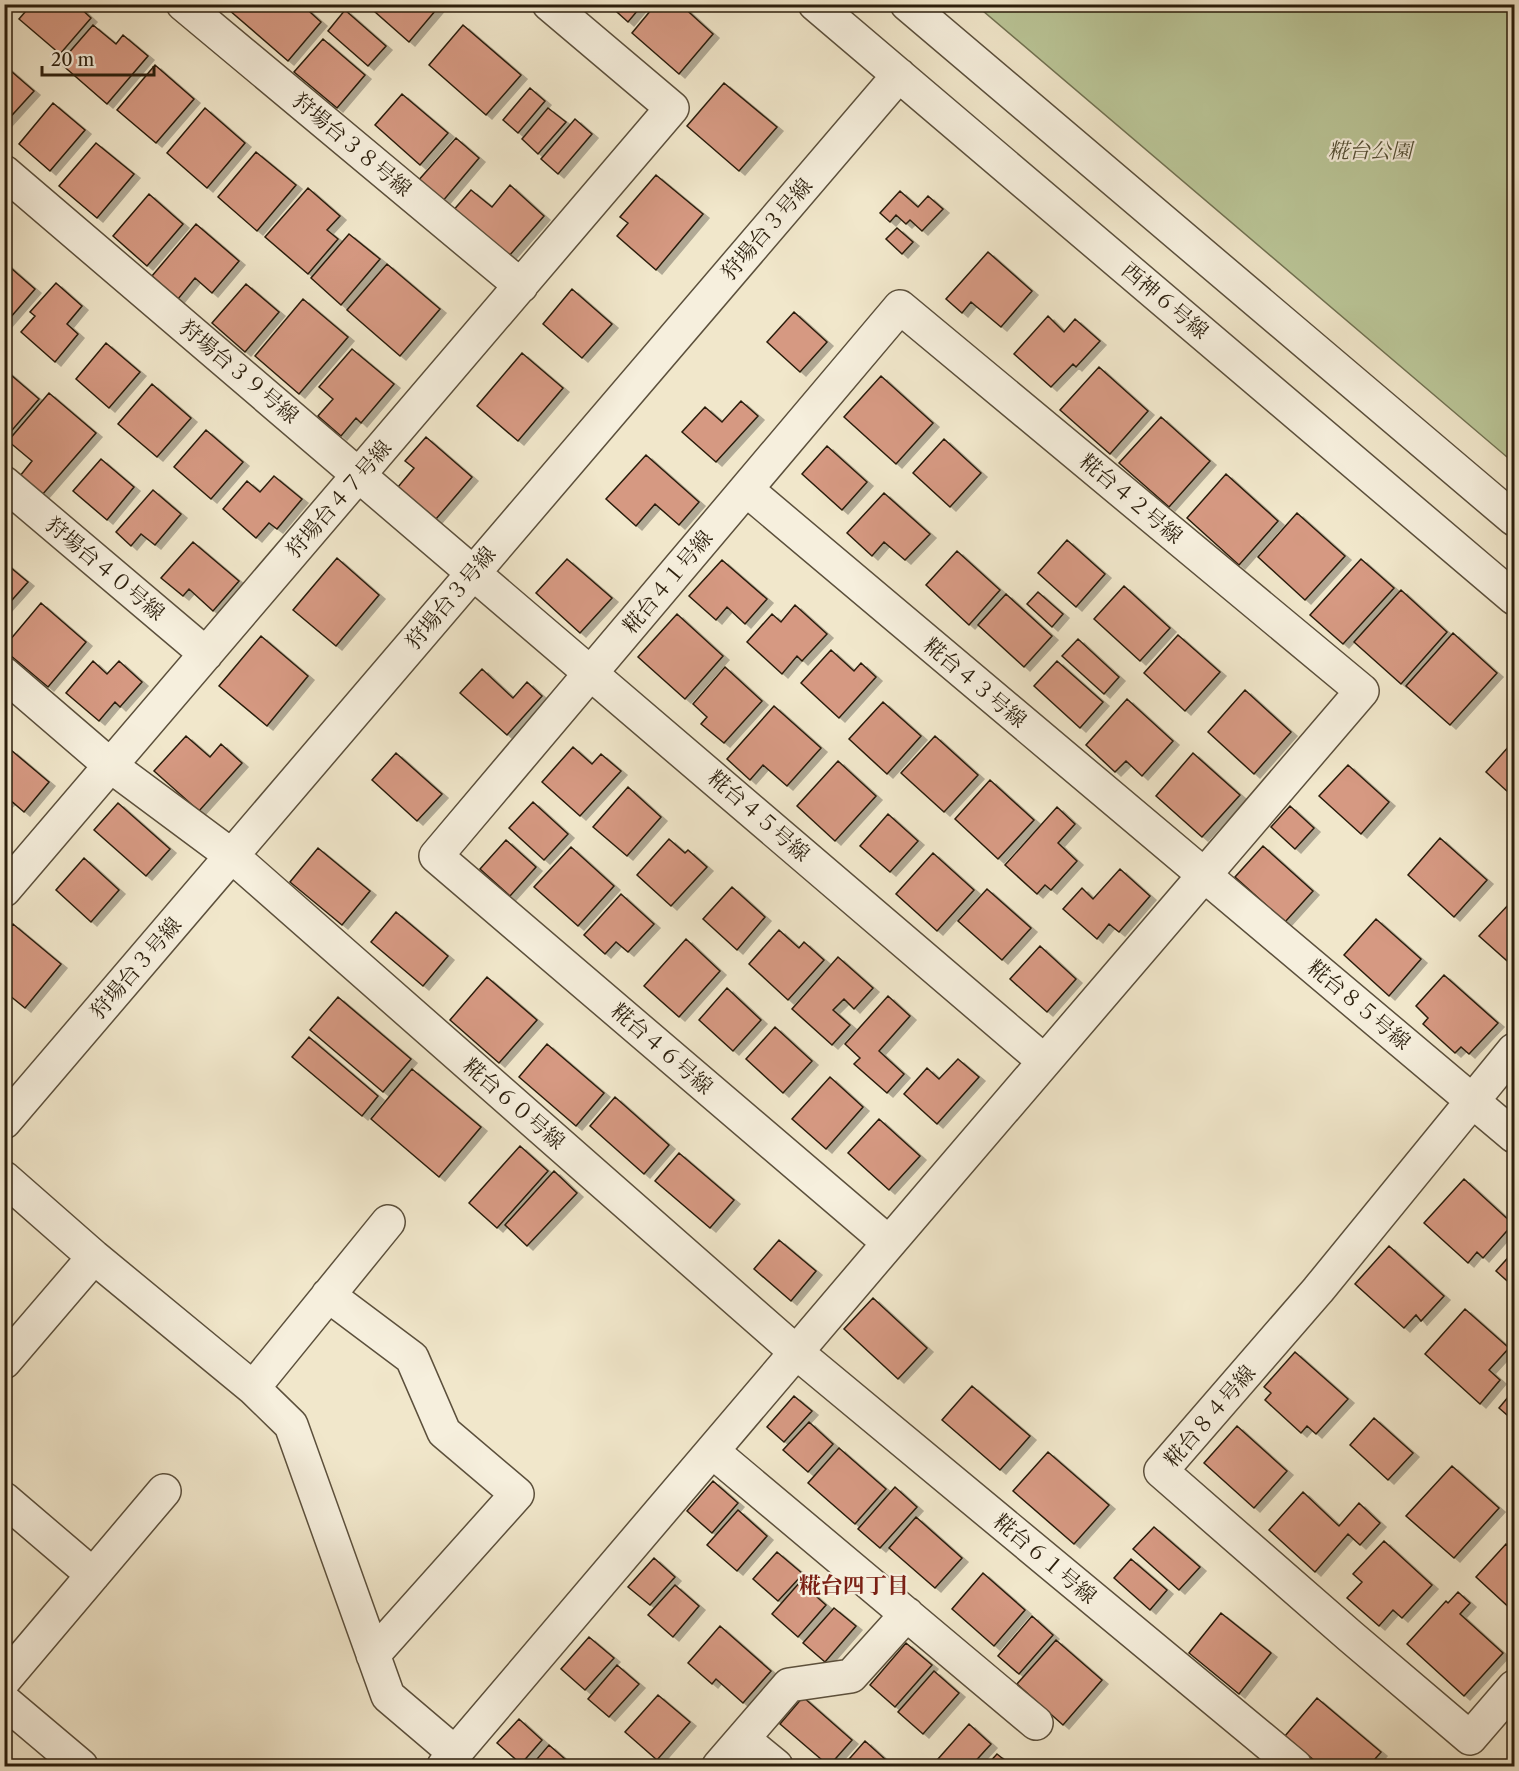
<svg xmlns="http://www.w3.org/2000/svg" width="1519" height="1771" font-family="'Libre Caslon Text','Noto Serif JP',serif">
	<defs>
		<filter id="shadow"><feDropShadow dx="6" dy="4" stdDeviation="0" flood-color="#0004"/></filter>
	</defs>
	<rect width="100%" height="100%" fill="#f1e7cb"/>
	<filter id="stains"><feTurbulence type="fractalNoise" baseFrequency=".00333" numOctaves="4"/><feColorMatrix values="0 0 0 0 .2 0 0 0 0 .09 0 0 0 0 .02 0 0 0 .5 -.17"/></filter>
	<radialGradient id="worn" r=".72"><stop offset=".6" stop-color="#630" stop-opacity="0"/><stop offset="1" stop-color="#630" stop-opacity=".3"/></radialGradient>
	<path fill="#bac597" stroke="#727252" stroke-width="1.5" d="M976,5H1514V463Z"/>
	<path fill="#d69982" stroke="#2b1e0c" stroke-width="1.5" filter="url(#shadow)" d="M32,4H76L91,18L60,54L19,19Z
		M234,4H301L321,22L288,61L229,10Z
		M366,4H441L409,42Z
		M608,4H643L628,22Z
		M656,4H680L713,34L679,74L632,33Z
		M345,10L386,46L368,66L328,31Z
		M93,25L116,44L123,35L148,56L107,104L60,63Z
		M463,25L521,75L486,115L429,65Z
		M323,39L365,75L337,108L294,72Z
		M4,65L34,91L4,124Z
		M155,65L194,99L156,143L117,110Z
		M724,83L777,127L739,171L687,126Z
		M530,88L545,101L518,133L503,120Z
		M402,94L448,133L420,165L375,125Z
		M53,103L85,130L50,171L19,144Z
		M205,108L245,143L207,188L167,153Z
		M548,108L566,122L538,154L522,139Z
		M575,119L592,134L558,174L541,159Z
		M456,138L479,158L442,202L417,182Z
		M96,143L134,174L97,218L59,186Z
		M256,152L296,185L257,231L218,197Z
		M656,175L703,214L656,270L617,236L628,223L620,217Z
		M510,185L544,216L509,256L452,212L471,190L492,207Z
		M308,188L340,216L327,230L338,239L308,274L265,237Z
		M900,191L918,207L928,196L943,209L922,231L910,220L906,224L896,215L890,222L880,213Z
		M149,194L183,224L147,266L113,236Z
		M196,224L239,261L212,293L195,278L178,299L152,276Z
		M897,228L913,242L902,254L886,239Z
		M349,234L380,259L341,305L311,278Z
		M988,252L1032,291L1001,327L971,302L962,313L946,299Z
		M4,262L35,289L4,325Z
		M387,264L440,309L400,356L347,310Z
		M56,283L82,306L67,324L78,334L55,362L21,332L35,316L30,312Z
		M246,284L279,312L245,352L212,323Z
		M572,289L612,324L582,358L543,324Z
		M303,299L348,337L299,394L255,356Z
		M794,312L827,342L800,372L767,342Z
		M1048,316L1064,332L1075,319L1100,341L1076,367L1073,364L1051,387L1014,354Z
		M106,343L140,372L109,408L76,379Z
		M352,349L394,384L361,423L356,418L341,436L318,416L333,399L319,387Z
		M522,353L563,388L518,441L477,406Z
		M1099,367L1148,411L1110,454L1060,410Z
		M4,369L39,399L7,436L4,433Z
		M881,376L933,423L896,464L844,417Z
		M152,384L191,418L157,457L118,424Z
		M49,393L96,433L42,495L20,476L32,461L8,441Z
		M741,401L758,416L716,462L682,432L705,407L722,422Z
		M1161,417L1210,461L1169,507L1119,463Z
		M206,430L243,462L211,499L174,467Z
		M426,437L472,477L436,519L398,487L414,468L405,461Z
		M944,439L981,473L950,507L913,473Z
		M827,446L867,482L842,510L802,474Z
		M646,455L699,502L679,525L655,504L636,526L606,499Z
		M101,459L134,487L107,520L73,491Z
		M1226,474L1278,521L1239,565L1187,518Z
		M274,476L302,499L277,529L269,523L256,538L223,509L247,481L260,492Z
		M153,490L181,514L155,545L141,534L131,546L116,532Z
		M884,493L930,534L905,560L884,542L872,556L847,533Z
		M1297,513L1345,556L1305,600L1258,557Z
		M1067,540L1105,574L1076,607L1038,573Z
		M193,542L239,581L213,611L189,589L183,596L161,578Z
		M957,551L1000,590L969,625L926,585Z
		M337,558L379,595L336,646L293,610Z
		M567,559L612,598L580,633L536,593Z
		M1361,559L1394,588L1343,644L1310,615Z
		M722,560L767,599L745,624L727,607L716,620L689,596Z
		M4,562L28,582L4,609Z
		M1124,586L1170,628L1140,661L1094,619Z
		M1401,590L1447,632L1401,684L1354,642Z
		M1038,592L1063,614L1052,627L1027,604Z
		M1006,594L1052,636L1024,667L978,625Z
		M41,603L86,642L48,687L4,650V647Z
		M795,605L827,634L802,661L797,656L782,674L747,642L772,614L781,622Z
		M677,614L723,656L685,699L638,657Z
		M1453,633L1497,673L1450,725L1406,686Z
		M1178,635L1220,672L1185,711L1144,673Z
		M261,636L308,676L267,726L219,686Z
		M1078,639L1119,677L1104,694L1062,656Z
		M831,650L854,671L861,663L876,677L839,718L801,683Z
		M93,661L107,674L119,661L142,682L120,707L115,702L99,721L66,693Z
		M1057,661L1103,702L1080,728L1034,686Z
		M725,667L762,701L724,743L701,724L707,717L693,704Z
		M482,669L513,698L527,682L542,696L507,735L460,693Z
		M1245,690L1291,732L1254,774L1208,732Z
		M1127,699L1173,741L1142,776L1126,761L1115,772L1086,745Z
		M883,702L921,736L887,774L849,739Z
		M774,706L821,748L787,786L763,765L750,780L727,759Z
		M186,736L210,757L221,744L242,763L199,811L154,771Z
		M935,736L978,775L944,812L901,773Z
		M1510,745L1514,749V790L1513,788L1509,793L1486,772Z
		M573,747L592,764L601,754L621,771L580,816L542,782Z
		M11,750L49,782L24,812L10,800L4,805V758Z
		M396,753L442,794L417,821L372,780Z
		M1193,753L1240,795L1202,837L1156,796Z
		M838,761L876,796L835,841L797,806Z
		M1348,765L1389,802L1361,834L1319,796Z
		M990,780L1034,820L998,859L955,819Z
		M628,787L661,817L627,856L593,827Z
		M533,802L568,834L544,860L509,828Z
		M118,803L170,849L146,876L94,830Z
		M1290,806L1314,828L1295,849L1271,827Z
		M1057,807L1075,824L1058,843L1077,861L1051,890L1045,885L1037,894L1005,865Z
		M888,814L918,841L890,872L860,846Z
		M1440,838L1487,880L1454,917L1408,875Z
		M669,839L685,853L688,850L707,867L671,906L637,875Z
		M506,840L536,867L510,896L480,869Z
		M1263,846L1313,891L1285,922L1235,877Z
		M571,847L614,886L578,926L534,887Z
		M318,848L370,891L342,925L290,882Z
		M933,853L974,890L937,931L896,894Z
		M84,858L119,890L91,922L56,890Z
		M1120,869L1150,896L1119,932L1109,924L1097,939L1063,909L1082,888L1093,899Z
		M732,887L765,917L737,950L703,919Z
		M987,889L1031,928L1002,960L958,921Z
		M621,894L654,924L628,952L616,942L605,954L584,935Z
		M1510,903L1514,907V967L1479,936Z
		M396,912L448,956L423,986L371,942Z
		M1376,919L1421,959L1389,996L1344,955Z
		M13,924L61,964L25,1008L4,991V935Z
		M779,930L799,948L804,942L824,960L788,1000L749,964Z
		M686,939L720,971L679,1017L644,986Z
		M1040,946L1076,979L1047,1012L1010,979Z
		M838,957L873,988L854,1009L844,999L833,1010L850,1025L832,1045L792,1009Z
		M1444,975L1498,1023L1469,1054L1461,1047L1455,1053L1423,1024L1428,1018L1416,1006Z
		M487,977L537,1020L499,1063L450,1020Z
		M727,988L761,1020L733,1051L699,1020Z
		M888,996L910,1016L879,1051L904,1074L887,1093L854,1064L860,1058L845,1044Z
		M338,997L411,1059L383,1092L310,1030Z
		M775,1027L812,1061L783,1093L746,1059Z
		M309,1037L378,1096L362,1116L292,1057Z
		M547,1044L604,1093L576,1126L519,1077Z
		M958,1059L979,1077L937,1124L904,1094L927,1068L939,1079Z
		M412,1069L481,1127L439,1177L371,1119Z
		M830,1077L863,1107L826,1149L792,1119Z
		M615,1097L669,1145L644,1174L590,1126Z
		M879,1119L920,1156L889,1190L848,1153Z
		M520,1146L548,1171L497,1228L469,1203Z
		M679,1153L734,1200L710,1228L655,1181Z
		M554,1171L577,1193L527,1246L505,1225Z
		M1464,1179L1513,1224L1483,1258L1477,1252L1468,1263L1424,1223Z
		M779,1240L816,1271L791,1301L754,1269Z
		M1389,1246L1444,1296L1421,1321L1416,1315L1404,1328L1355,1284Z
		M1514,1251V1287L1496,1271Z
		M873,1298L927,1348L898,1379L844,1329Z
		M1465,1309L1509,1348L1489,1370L1500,1380L1480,1404L1425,1354Z
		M1295,1352L1348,1399L1316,1434L1307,1426L1301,1433L1265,1400L1271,1393L1264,1387Z
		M972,1386L1030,1436L1000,1470L942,1420Z
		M1514,1390V1421L1499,1408Z
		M794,1396L812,1411L784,1442L767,1427Z
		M1374,1418L1413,1453L1388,1480L1350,1445Z
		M809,1422L833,1444L808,1472L783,1450Z
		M1237,1426L1287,1471L1254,1508L1204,1463Z
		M839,1448L886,1489L855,1524L808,1483Z
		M1048,1452L1109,1505L1074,1544L1013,1491Z
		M1452,1466L1499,1508L1454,1558L1406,1516Z
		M713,1481L738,1503L712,1533L687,1511Z
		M895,1487L917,1507L880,1548L858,1529Z
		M1303,1492L1339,1526L1359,1503L1380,1523L1360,1545L1348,1534L1315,1572L1269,1530Z
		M738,1510L767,1536L737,1571L707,1545Z
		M916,1517L962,1558L935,1588L889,1548Z
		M1154,1527L1200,1567L1179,1590L1133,1549Z
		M1384,1541L1432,1585L1402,1618L1393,1610L1379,1626L1347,1598L1362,1582L1353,1574Z
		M1506,1544L1514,1551V1612L1476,1577Z
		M777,1552L803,1574L778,1601L753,1579Z
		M654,1558L675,1577L650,1605L628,1587Z
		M1131,1559L1167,1590L1150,1610L1114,1578Z
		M983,1573L1025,1610L994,1646L952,1609Z
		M800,1582L826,1605L798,1637L772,1614Z
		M675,1585L699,1606L673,1637L648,1615Z
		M1458,1592L1470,1603L1460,1614L1503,1653L1464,1696L1407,1644L1446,1601L1448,1603Z
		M834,1608L856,1626L825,1662L803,1643Z
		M1221,1613L1271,1653L1239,1694L1189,1653Z
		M1032,1616L1053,1635L1019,1674L998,1656Z
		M720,1626L771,1671L743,1703L716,1679L712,1684L688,1663Z
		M589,1637L614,1658L585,1690L561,1669Z
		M1056,1640L1102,1680L1063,1725L1017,1684Z
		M906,1643L932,1665L895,1707L870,1685Z
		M617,1665L639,1684L609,1717L588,1699Z
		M934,1671L959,1693L923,1734L898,1712Z
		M658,1695L690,1722L657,1760L625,1732Z
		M803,1697L852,1740L829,1766L780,1724Z
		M1317,1698L1381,1752L1369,1766H1321L1285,1736Z
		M519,1719L542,1740L521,1764L497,1743Z
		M969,1724L991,1744L971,1766H946L938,1759Z
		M865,1741L886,1760L880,1766H843Z
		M549,1745L573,1766H531Z
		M997,1754L1012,1766H986Z"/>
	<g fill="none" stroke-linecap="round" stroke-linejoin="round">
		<g stroke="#5c503c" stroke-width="36">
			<path id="minor" d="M183,4L521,286
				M815,4L1514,598
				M907,4L1514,519
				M4,172L1044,1061
				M4,483L206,654
				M747,490L1514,1136
				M4,674L111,766L232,856L796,1352L1295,1766
				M4,890L672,108L549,4
				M1514,1050L1318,1290L1161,1471L1350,1636L1470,1738L1514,1687
				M4,1122L899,75
				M4,1178L94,1257L253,1388L291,1425L388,1696L455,1753
				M328,1295L412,1358L444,1432L517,1494L373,1655
				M4,1362L94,1257
				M253,1388L388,1222
				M712,1451L1036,1723
				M4,1499L93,1575
				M4,1680L164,1491
				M4,1701L81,1766
				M743,1739L776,1766
				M444,1766L889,1243L1362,691L900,307L436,856L889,1243
				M719,1766L789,1685L851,1676L907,1614"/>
		</g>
		<use href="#minor" stroke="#f6efdd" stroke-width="33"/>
	</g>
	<g text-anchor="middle" stroke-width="4.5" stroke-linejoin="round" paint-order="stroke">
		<g font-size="21" fill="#2b1e0c" stroke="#f6efdd">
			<text transform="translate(352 145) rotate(40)" y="7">狩場台３８号線</text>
			<text transform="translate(767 229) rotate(-49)" y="7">狩場台３号線</text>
			<text transform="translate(1165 301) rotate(40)" y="7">西神６号線</text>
			<text transform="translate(239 372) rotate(40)" y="7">狩場台３９号線</text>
			<text transform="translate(339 499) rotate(-49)" y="7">狩場台４７号線</text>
			<text transform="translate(1131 499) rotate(40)" y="7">糀台４２号線</text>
			<text transform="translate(105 569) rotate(40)" y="7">狩場台４０号線</text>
			<text transform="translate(668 582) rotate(-50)" y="7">糀台４１号線</text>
			<text transform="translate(451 598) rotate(-50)" y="7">狩場台３号線</text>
			<text transform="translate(975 683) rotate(40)" y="7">糀台４３号線</text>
			<text transform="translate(759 816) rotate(41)" y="7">糀台４５号線</text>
			<text transform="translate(136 968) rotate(-49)" y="7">狩場台３号線</text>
			<text transform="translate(1359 1005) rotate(40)" y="7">糀台８５号線</text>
			<text transform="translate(662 1049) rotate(41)" y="7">糀台４６号線</text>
			<text transform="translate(514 1104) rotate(41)" y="7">糀台６０号線</text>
			<text transform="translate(1210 1416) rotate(-49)" y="7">糀台８４号線</text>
			<text transform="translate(1045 1559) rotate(40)" y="7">糀台６１号線</text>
		</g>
		<g font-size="21" font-style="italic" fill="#565036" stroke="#f6efdd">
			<text x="1370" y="158">糀台公園</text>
		</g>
		<g font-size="22" font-weight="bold" fill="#7a1f14" stroke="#f6efdd">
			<text x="854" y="1593">糀台四丁目</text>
		</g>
	</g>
	<rect width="1519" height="1771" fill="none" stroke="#f1e7cb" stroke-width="24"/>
	<rect x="6" y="6" width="1507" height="1759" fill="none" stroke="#2b1e0c" stroke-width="3"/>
	<rect x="12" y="12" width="1495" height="1747" fill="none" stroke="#2b1e0c" stroke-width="1.5"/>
	<path d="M42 66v9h112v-9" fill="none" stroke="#2b1e0c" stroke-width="3"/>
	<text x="51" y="66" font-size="18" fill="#2b1e0c" stroke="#f6efdd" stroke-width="4.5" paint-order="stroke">20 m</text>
	<rect width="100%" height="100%" filter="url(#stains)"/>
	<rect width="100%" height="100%" fill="url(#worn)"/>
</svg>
